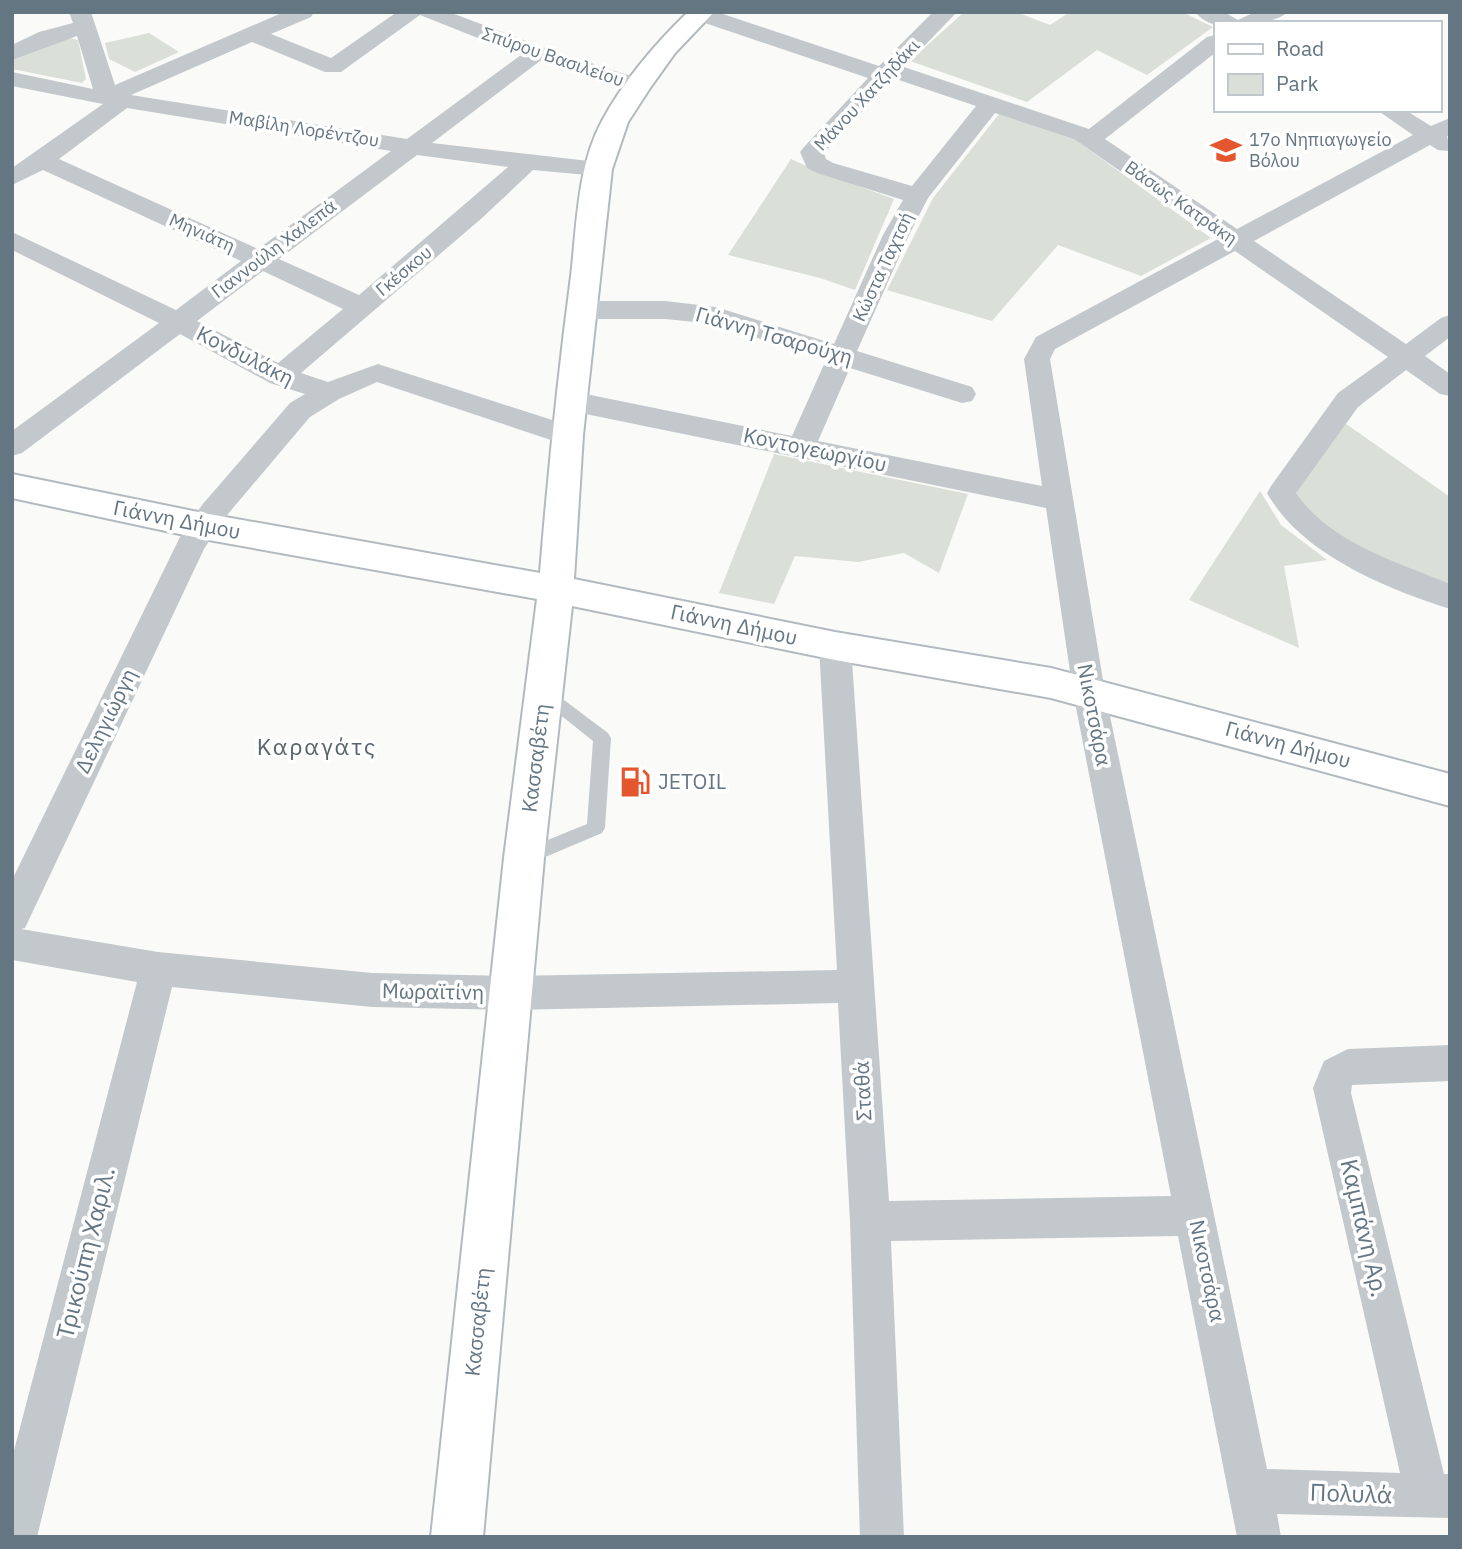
<svg xmlns="http://www.w3.org/2000/svg" width="1462" height="1549" font-family="'IBM Plex Sans',sans-serif">
	<rect width="100%" height="100%" fill="#fafaf8"/>
	<path fill="#dadfd7" d="M964,12H1016L1050,25L1070,12H1182L1213,27L1147,75L1097,50L1027,102L910,61Z
		M149,33L179,52L135,72L109,59L105,43Z
		M69,38L78,40L86,79L82,83L12,69V58Z
		M999,114L1073,138L1211,238L1141,276L1058,245L992,321L887,290L933,198Z
		M791,159L817,171L894,199L855,290L820,278L728,255Z
		M1342,421L1450,497V585L1345,544L1290,502Z
		M774,454L968,494L939,573L904,553L858,562L795,556L774,604L719,593Z
		M1260,491L1281,525L1327,560L1284,566L1299,648L1189,600Z"/>
	<g fill="none" stroke-linecap="round" stroke-linejoin="round">
		<g stroke="#b3babf" stroke-width="4">
			<path id="secondary" d="M688,12H714L675,53L650,88L628,122L612,169L583,435L574,579L835,632L1051,668L1450,774V806L1051,698L835,660L572,606L544,858L483,1537H431L504,858L537,599L203,539L12,498V474L203,513L540,573C548,473 558,375 571,276C577,225 577,167 602,121C624,80 655,44 688,12Z"/>
		</g>
		<path fill="#c3c8cc" fill-rule="evenodd" d="M544,685L608,733L611,738L605,828L602,833L524,866L518,864L515,858L518,852L587,824L593,741L538,697L536,692L538,687Z"/>
		<path fill="#c3c8cc" fill-rule="evenodd" d="M69,12H91L115,85L284,12H314L311,17L271,34L331,58L397,12H449L545,48L646,81L649,86L646,91L638,93L540,61L432,143L598,162L606,164L610,169L606,174L598,176L533,170L482,218L301,373L328,382L378,364L577,428L581,435L577,442L567,445L557,442L377,382L339,399L310,417L222,521L204,549L25,928L21,929L158,952L372,973L511,976L837,970L819,646L824,637L835,634L846,637L851,646L889,1201L1171,1196L1073,692L1046,508L571,411L561,408L557,401L561,394L571,391L792,436L826,360L714,324L665,319H581L572,316L568,310L572,304L581,301H665L716,307L834,344L883,235L903,200L817,173L807,168L800,152L804,147L868,78L693,19L690,14L717,12L879,66L933,12H957L904,67L1089,129L1207,37L1215,35V53L1105,139L1237,229L1413,135L1377,110H1405L1431,126L1450,118V135L1447,136L1450,151L1438,150L1430,145L1254,241L1406,344L1441,318L1450,315V337L1425,356L1450,374V396L1440,394L1406,370L1358,407L1296,493C1330,543 1397,562 1450,584V609C1385,588 1301,554 1267,493L1271,486L1338,393L1388,357L1235,251L1055,349L1050,359L1105,692L1267,1469L1400,1473L1313,1088L1324,1061L1348,1049L1450,1045V1081L1352,1085L1351,1093L1444,1474H1450V1518L1277,1514L1281,1537H1237L1178,1236L891,1241L904,1537H860L850,1221L838,1003L511,1010L372,1007L172,987L37,1537H12V1458L137,982L12,960V880L180,537L202,505L290,403L305,394L270,383L180,334L22,453L12,456V431L159,323L12,250V232L176,310L241,261L43,170L12,185V168L103,104L12,86V72L93,89L77,36L12,60V45L39,32L73,23ZM420,15L521,55L407,139L131,95L252,42L325,72H341ZM893,78L976,106L912,186L833,163L826,159L824,153ZM127,108L391,151L258,249L59,159ZM995,113L1074,139L1218,239L1036,337L1024,359L1042,486L818,441L850,368L962,403L972,401L976,394L972,387L857,351L909,235L928,198ZM417,155L508,167L359,295L279,259ZM263,271L343,309L278,363L197,321Z
			M1195,12H1224L1238,20L1255,12H1287C1277,25 1226,26 1214,24C1207,23 1199,17 1195,12Z"/>
		<use href="#secondary" fill="#fff" fill-rule="evenodd"/>
	</g>
	<defs>
		<g id="school-bare" transform="scale(2.415)"><path d="M0-5L7-2L0 1L-7-2ZM-4 1L0 2.5L4 1V4Q0 6-4 4Z" fill="#e4572e" stroke="#fff" stroke-width="2.5" paint-order="stroke"/></g>
		<g id="fuel-bare" transform="scale(2.415)"><path d="M-5.5-6h7V0h2V4h1.3V-2.5L3-4.5l.8-.8L6-3V5H2.5V1h-1V6h-7ZM-4.2-4.7v3.2H.2V-4.7Z" fill="#e4572e" stroke="#fff" stroke-width="2.5" paint-order="stroke"/></g>
	</defs>
	<g fill-rule="evenodd">
		<use href="#school-bare" x="1226" y="150"/>
		<use href="#fuel-bare" x="635" y="782"/>
	</g>
	<g text-anchor="middle" stroke-width="7" stroke-linejoin="round" paint-order="stroke">
		<g font-size="18" fill="#657683" stroke="#fff">
			<text transform="translate(553 57) rotate(19)" y="6">Σπύρου Βασιλείου</text>
			<text transform="translate(867 95) rotate(-47)" y="6">Μάνου Χατζηδάκι</text>
			<text transform="translate(304 129) rotate(9)" y="6">Μαβίλη Λορέντζου</text>
			<text transform="translate(1181 203) rotate(35)" y="6">Βάσως Κατράκη</text>
			<text transform="translate(202 233) rotate(24)" y="6">Μηνιάτη</text>
			<text transform="translate(274 249) rotate(-37)" y="6">Γιαννούλη Χαλεπά</text>
			<text transform="translate(883 267) rotate(-65)" y="6">Κώστα Ταχτσή</text>
			<text transform="translate(404 271) rotate(-40)" y="6">Γκέσκου</text>
		</g>
		<g font-size="18" fill="#657683" stroke="#fff" text-anchor="start">
			<text x="1249" y="146">17ο Νηπιαγωγείο<tspan x="1249" dy="21">Βόλου</tspan></text>
		</g>
		<g font-size="21" fill="#657683" stroke="#fff">
			<text transform="translate(774 336) rotate(16)" y="7">Γιάννη Τσαρούχη</text>
			<text transform="translate(245 356) rotate(27)" y="7">Κονδυλάκη</text>
			<text transform="translate(815 450) rotate(12)" y="7">Κοντογεωργίου</text>
			<text transform="translate(177 520) rotate(11)" y="7">Γιάννη Δήμου</text>
			<text transform="translate(734 625) rotate(12)" y="7">Γιάννη Δήμου</text>
			<text transform="translate(1094 715) rotate(79)" y="7">Νικοτσάρα</text>
			<text transform="translate(106 721) rotate(-64)" y="7">Δεληγιώργη</text>
			<text transform="translate(1288 745) rotate(15)" y="7">Γιάννη Δήμου</text>
			<text transform="translate(536 758) rotate(-83)" y="7">Κασσαβέτη</text>
			<text transform="translate(433 992) rotate(1)" y="7">Μωραϊτίνη</text>
			<text transform="translate(863 1091) rotate(-93)" y="7">Σταθά</text>
			<text transform="translate(1207 1271) rotate(78)" y="7">Νικοτσάρα</text>
			<text transform="translate(478 1322) rotate(-84)" y="7">Κασσαβέτη</text>
		</g>
		<g font-size="21" fill="#657683" stroke="#fff" text-anchor="start">
			<text x="658" y="789">JETOIL</text>
		</g>
		<g font-size="23" letter-spacing="2" fill="#57646e" stroke="#fff">
			<text x="317" y="755">Καραγάτς</text>
		</g>
		<g font-size="24" fill="#657683" stroke="#fff">
			<text transform="translate(1364 1228) rotate(77)" y="8">Καμπάνη Αρ.</text>
			<text transform="translate(86 1253) rotate(-76)" y="8">Τρικούπη Χαριλ.</text>
			<text transform="translate(1351 1494) rotate(2)" y="8">Πολυλά</text>
		</g>
	</g>
	<rect width="1462" height="1549" fill="none" stroke="#657683" stroke-width="28"/>
	<rect x="1214" y="21" width="228" height="91" fill="#ffffff" stroke="#c1c8cd" stroke-width="2"/>
	<rect x="1228" y="44" width="35" height="10" fill="#ffffff" stroke="#c1c8cd" stroke-width="2"/>
	<text x="1276" y="56" font-size="21" fill="#657683">Road</text>
	<rect x="1228" y="74" width="35" height="21" fill="#dadfd7" stroke="#c1c8cd" stroke-width="2"/>
	<text x="1276" y="91" font-size="21" fill="#657683">Park</text>
</svg>
